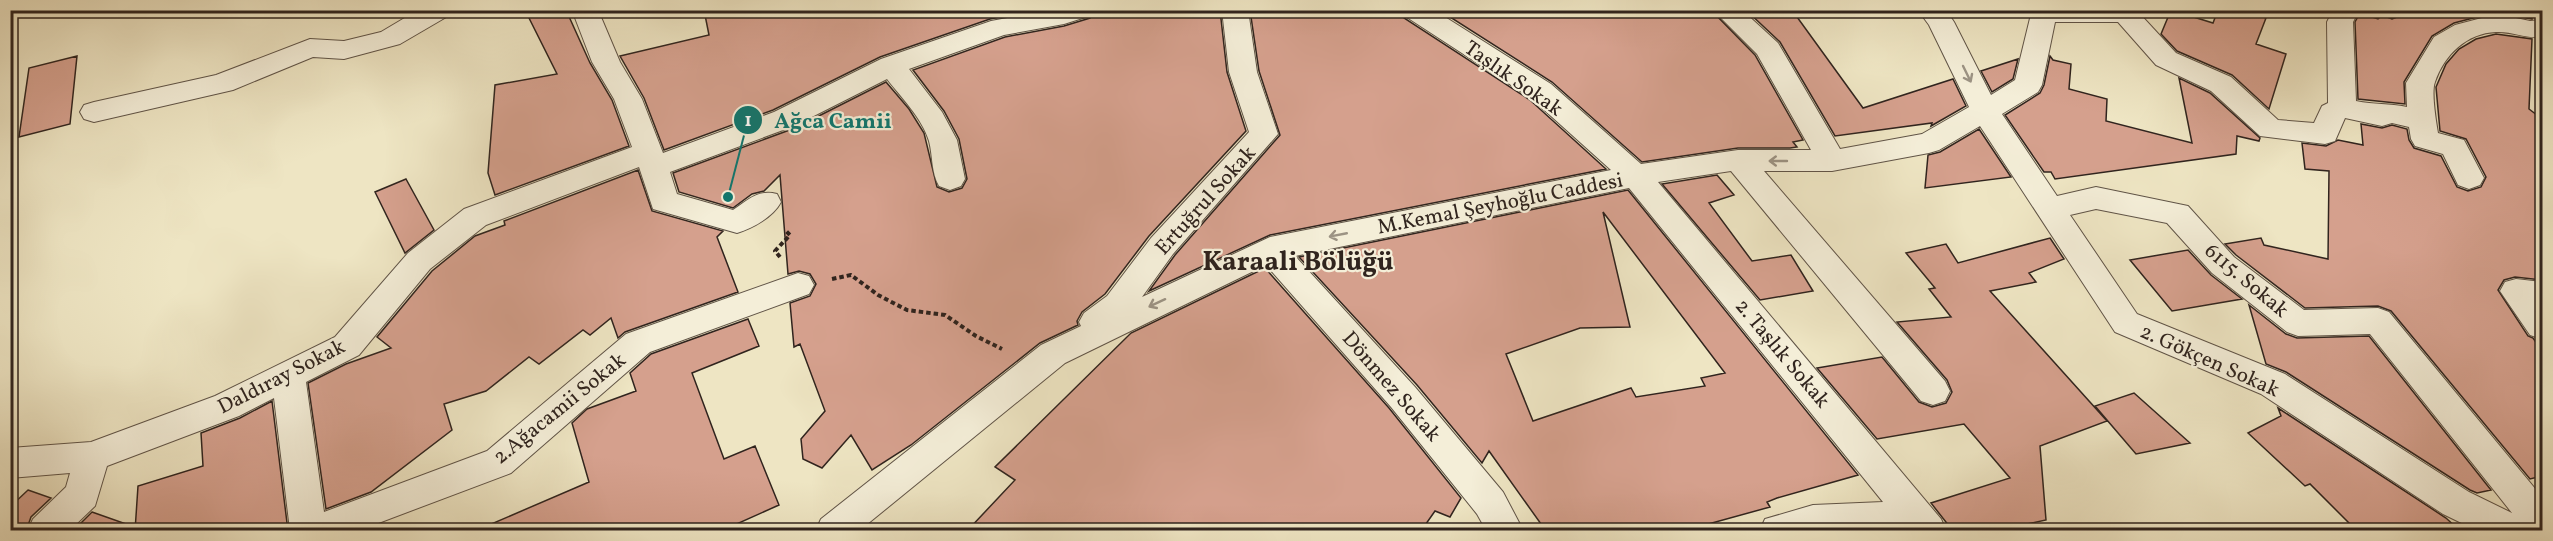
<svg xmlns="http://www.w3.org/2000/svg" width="2553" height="541" font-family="Vollkorn,serif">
	<rect width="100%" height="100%" fill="#eee5c3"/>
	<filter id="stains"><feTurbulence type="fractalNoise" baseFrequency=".00333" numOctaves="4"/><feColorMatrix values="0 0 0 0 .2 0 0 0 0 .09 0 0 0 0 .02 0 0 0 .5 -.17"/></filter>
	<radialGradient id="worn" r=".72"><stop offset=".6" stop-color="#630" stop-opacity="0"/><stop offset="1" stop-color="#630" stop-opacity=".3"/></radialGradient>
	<path fill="#d5a08d" stroke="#30241e" stroke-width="1.5" fill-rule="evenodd" d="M525,10H566L590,63L612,100L629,146L495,195L488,173L495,85L557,74Z
		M704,10H1034L990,19L880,57L773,110L664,150L644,98L620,56L709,35Z
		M1095,10H1220L1227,72L1246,131L1149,236L1105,294L1082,312L1077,321L1078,325L1040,343L911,445L872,470L851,435L822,468L803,459L801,439L825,411L800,344L794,347L790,303L810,296L816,284L810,274L799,271L788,274L780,175L764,191L752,194L733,208L679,192L673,173L795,128L886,82L909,109L924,133L937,187L949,192L962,188L967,179L959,139L944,111L913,70L1005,37L1064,26L1090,18Z
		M1250,10H1399L1404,18L1530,100L1606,169L1270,235L1149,291L1175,255L1280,135L1259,71Z
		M1439,10H1711L1755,55L1803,140L1793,142L1797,147L1790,148H1738L1642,162L1552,82Z
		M1746,10H1792L1863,108L1953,79L1966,106L1931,126L1932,123L1835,136L1780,42Z
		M2171,10L2213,23L2218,10H2242L2266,18L2256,44L2286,54L2269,109L2232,75L2177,51L2161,34Z
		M2416,10H2532V19L2496,12L2454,23L2432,36L2404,82L2405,104L2358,99L2355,22L2360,13L2378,19L2382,15L2392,19Z
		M2496,34L2532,39L2529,109L2542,119V280L2515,277L2504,280L2498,290L2528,336L2533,338L2542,351V476L2530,479L2391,311L2378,306L2305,308L2236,255L2225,244L2261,238L2264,245L2328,259L2329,171L2305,169L2302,143L2326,146L2338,140L2363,145L2361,124L2382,128L2392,125L2407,129L2409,140L2414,148L2441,156L2457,187L2468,191L2481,187L2486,177L2466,139L2440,131L2436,87L2446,64L2459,49L2476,39Z
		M77,56L70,124L19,137L29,68Z
		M2050,56L2053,60L2071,64L2069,89L2107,99L2106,121L2192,143L2179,78L2210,93L2260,138L2259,141L2237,136L2236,154L2055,179L2051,172H2044L2005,115L2040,93L2044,85Z
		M2018,59L2013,79L1992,92L1981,71Z
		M1979,129L2011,177L1925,188L1928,155L1940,152Z
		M638,170L652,211L723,231L717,237L738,292L625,332L618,338L611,318L590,335L583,330L539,364L529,357L486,391L444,404L452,430L371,492L326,509L308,383L346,364L391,348L377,337L432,271L475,236L505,225L504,221Z
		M1717,175L1734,195L1709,203L1752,261L1791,255L1813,291L1760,300L1662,184Z
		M406,179L434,230L405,253L375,192Z
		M1628,190L1858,475L1777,498L1767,502L1770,507L1683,531H1546L1489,451L1482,463L1417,385L1299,257ZM1603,212L1725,373L1701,378L1705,386L1636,397L1631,388L1533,421L1506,354L1580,328L1630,327Z
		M2050,238L2064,259L2029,273L2036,282L1990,291L2107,421L2040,446L2046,520L1995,531H1953L1931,503L2010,478L1964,424L1877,439L1817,368L1882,357L1919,402L1932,407L1946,403L1952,392L1947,380L1897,322L1951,317L1929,289L1935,288L1906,253L1946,244L1958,263Z
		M2188,250L2211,275L2242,299L2172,311L2130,260Z
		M1265,268L1389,408L1461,498L1450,517L1435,511L1421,531H967L1015,480L995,467L1131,333Z
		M2249,305L2286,334L2297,338L2369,336L2491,490L2477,493L2470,490L2286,372L2266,364Z
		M748,319L759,346L692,373L724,459L755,446L779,505L721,531H475L589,482L572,423L587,409L636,391L630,373L651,354Z
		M2134,393L2190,443L2136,454L2095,406Z
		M272,401L288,531H135L138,486L203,466L201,433L240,418Z
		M2278,408L2446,518L2460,531H2357L2310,484L2305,486L2248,433L2281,416Z
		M28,490L51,498L31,517L26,531H10V507Z
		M92,512L129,525V531H73Z"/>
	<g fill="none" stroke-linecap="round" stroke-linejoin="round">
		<g stroke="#605447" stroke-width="2">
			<path id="minor" d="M418,10H452L448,16L400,44L344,59L313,57L233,90L94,122L84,119L80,112L84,105L94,102L216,75L310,39L344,41L381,32Z
				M572,10H598L620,62L642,99L663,153L774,112L881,59L991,21L1049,10H1093L1089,16L1064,24L1004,35L909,69L942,112L957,140L965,179L961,186L950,190L939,186C931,172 933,156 929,141C922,118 901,97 887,79L794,126L670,172L677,194L733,210C748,200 758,189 777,194L781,202C773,217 753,228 737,233L653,209L639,167L486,225L430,269L359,355L306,382L324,512L487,451L626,334L798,273L809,276L814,285L809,294L650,352L511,473L360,530H290L274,398L239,416L107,466L95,506L70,530H28L33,519L66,487L70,473L10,478V448L91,442L215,396L335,337L408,253L464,209L632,147L614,99L592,62Z
				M1222,10H1248L1257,72L1278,134L1173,254L1142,297L1270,237L1611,170L1531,98L1405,16L1401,10H1434L1551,84L1641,164L1738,150H1811L1757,54L1713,10H1742L1778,43L1840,149L1922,134L1969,107L1929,25L1918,10H1946L1954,22L1991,95L2015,80L2032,10H2140L2139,13L2176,53L2231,77L2278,120L2314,123L2322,106L2328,103L2327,22L2333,10H2359L2353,22L2356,101C2374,105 2389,103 2407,107L2406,83L2434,37L2455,25L2497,14L2530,21L2542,20V37C2526,39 2512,31 2496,32C2467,33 2444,55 2435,82C2431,92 2436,121 2438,133L2464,140L2484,178L2480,185L2469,189L2458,185L2443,154L2415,146L2411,139L2409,127L2392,123L2382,126L2345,118L2335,141L2325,144L2260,136L2211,91L2156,65L2118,22H2055L2042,85L2038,92L2002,114L2057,196L2096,187L2188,206L2234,257L2304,310L2378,308L2389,312L2542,497V530H2476L2443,514L2261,394L2115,332L1980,126L1939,150L1929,153L1832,171H1764L1945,381L1950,391L1945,401L1933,405L1921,401L1731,171L1658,182L1941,519L1946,530H1760L1765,519L1813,505L1883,502L1629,188L1295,256L1415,387L1503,492L1523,530H1486L1477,514L1391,407L1266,265L1065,363L860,530H816L821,519L1041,345L1081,326L1079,322L1084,313L1107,296L1151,238L1249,132L1229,72ZM2096,209L2167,223L2212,273L2287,332L2298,336L2370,334L2512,513L2469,492L2285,374L2137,314L2070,215Z
				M2516,279L2542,282V339L2530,335L2500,291L2505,282Z"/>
		</g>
		<path stroke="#30241e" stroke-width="4" stroke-dasharray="4.5 3" stroke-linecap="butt" d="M780,257L775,251L790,235L786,231
			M832,279L851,275L878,295L907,310L945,315L976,336L1002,349"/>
		<use href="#minor" fill="#f4eed8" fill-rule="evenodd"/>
	</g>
	<defs><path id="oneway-shaft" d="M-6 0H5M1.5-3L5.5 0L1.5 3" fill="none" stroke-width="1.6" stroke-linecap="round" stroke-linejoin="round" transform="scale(1.5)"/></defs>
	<g stroke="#9c9384">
		<use href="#oneway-shaft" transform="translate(1967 74) rotate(64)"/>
		<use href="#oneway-shaft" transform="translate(1778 161) rotate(-180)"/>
		<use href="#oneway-shaft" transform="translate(1338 235) rotate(169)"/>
		<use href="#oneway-shaft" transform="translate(1157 303) rotate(155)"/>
	</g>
	<g text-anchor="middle" stroke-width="4.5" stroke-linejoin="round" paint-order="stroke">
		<g font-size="21" fill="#30241e" stroke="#f4eed8">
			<text transform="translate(1514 78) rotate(35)" y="7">Taşlık Sokak</text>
			<text transform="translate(1205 200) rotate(-48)" y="7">Ertuğrul Sokak</text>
			<text transform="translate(1500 203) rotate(-11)" y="7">M.Kemal Şeyhoğlu Caddesi</text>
			<text transform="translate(2247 280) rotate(40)" y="7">6115. Sokak</text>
			<text transform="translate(1783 353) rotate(50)" y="7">2. Taşlık Sokak</text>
			<text transform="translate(2210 360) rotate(24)" y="7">2. Gökçen Sokak</text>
			<text transform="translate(281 376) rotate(-27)" y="7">Daldıray Sokak</text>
			<text transform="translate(1392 386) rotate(49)" y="7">Dönmez Sokak</text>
			<text transform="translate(559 408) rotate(-39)" y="7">2.Ağacamii Sokak</text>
		</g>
		<g font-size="27" font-weight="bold" fill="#30241e" stroke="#f4eed8">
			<text x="1298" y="270">Karaali Bölüğü</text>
		</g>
	</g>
	<path fill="none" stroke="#0f766e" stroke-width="2" d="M728 197L748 120"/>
	<g fill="#0f766e" stroke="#f4eed8" stroke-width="2">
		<circle cx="728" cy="197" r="6"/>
		<circle cx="748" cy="120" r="15"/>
	</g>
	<g font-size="18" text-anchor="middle" font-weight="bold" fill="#fff">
		<text x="748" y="126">1</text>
	</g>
	<g font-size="22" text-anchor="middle" font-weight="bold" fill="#0f766e" stroke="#f4eed8" stroke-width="4.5" stroke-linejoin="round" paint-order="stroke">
		<text x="833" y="128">Ağca Camii</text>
	</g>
	<rect width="2553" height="541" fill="none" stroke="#eee5c3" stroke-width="36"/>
	<rect x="12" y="12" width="2529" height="517" fill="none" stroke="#30241e" stroke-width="3"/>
	<rect x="18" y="18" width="2517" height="505" fill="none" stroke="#30241e" stroke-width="1.5"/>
	<rect width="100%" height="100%" filter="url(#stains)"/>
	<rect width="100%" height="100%" fill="url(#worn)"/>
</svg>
